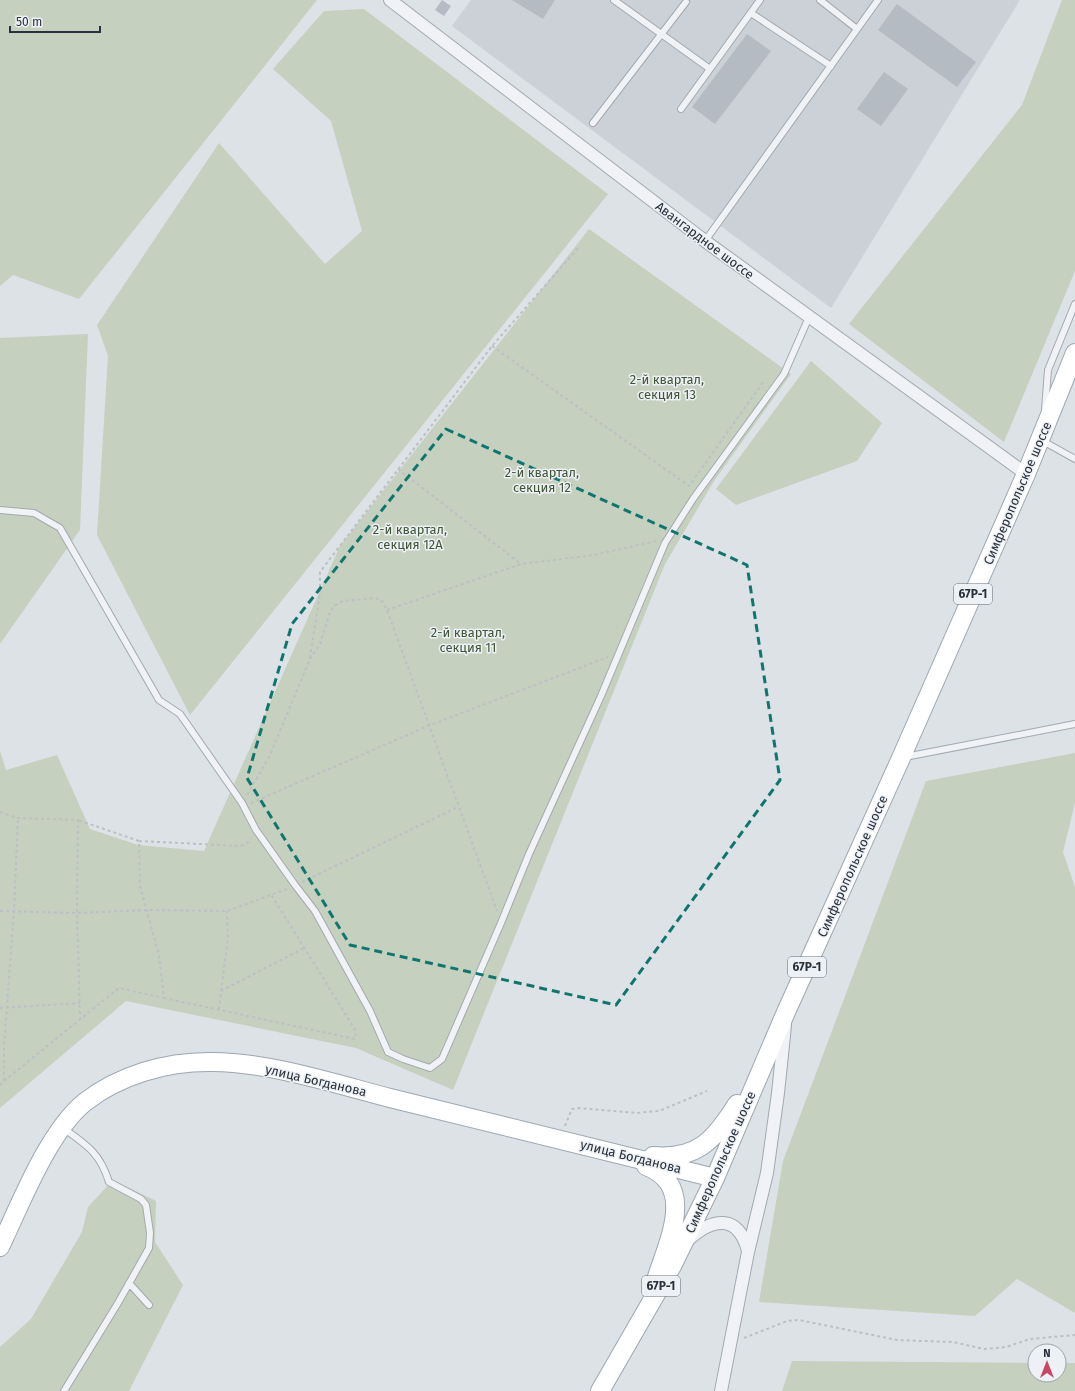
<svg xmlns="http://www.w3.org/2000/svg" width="1075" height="1391" font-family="'Fira Sans',sans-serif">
	<rect width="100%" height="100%" fill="#dde2e6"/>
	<path fill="#ccd1d8" d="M471,0H1020L831,308L452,26Z"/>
	<path fill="#c5d0bf" d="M0,0H317L79,299L13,275L0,286Z
		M1062,0H1075V271L1004,442L849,324L1022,105Z
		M364,9L608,194L190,715L97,535L108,356L97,325L219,143L325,264L362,231L331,121L273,69L324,11Z
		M589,229L791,374L714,481L665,564L453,1090L356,1048L126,1001L0,1108V751L6,770L57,755L90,829L138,845L204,851L340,546Z
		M88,334L80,530L0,644V338Z
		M811,361L882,423L857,461L736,505L716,489Z
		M1075,753V803L1063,852L1075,887V1313L1017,1279L975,1316L759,1302L783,1161L926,781Z
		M113,1180L156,1201L155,1242L183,1285L129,1391H0V1347L31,1319L82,1232L88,1207Z
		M792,1361L1035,1363V1375H1059V1363H1075V1391H782Z"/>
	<path fill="#b5bbc3" d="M442,0L451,6L444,16L435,10Z
		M512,0H555L543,19Z
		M897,4L976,62L957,87L878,30Z
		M747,34L771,51L715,124L692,107Z
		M884,72L908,89L881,126L857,109Z"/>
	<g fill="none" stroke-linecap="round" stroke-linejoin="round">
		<g stroke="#a3a9b0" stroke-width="8">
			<path id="service" d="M614,0L710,69
				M820,0L857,29
				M751,13L831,66
				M681,109L760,0
				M593,123L686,2
				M705,241L878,0
				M1045,409L1048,370L1075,304
				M1041,440L1075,459
				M0,510L34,513L60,528L159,700L180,714L242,803L256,830L295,885L315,911L370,1011L388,1052L403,1059L430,1068L442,1059L501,923L529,854L601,696L665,543L693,499L784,374L809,317
				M905,757L1075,724
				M63,1128C87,1145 100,1153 109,1182L141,1199L146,1205L150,1233L149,1248L118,1303L64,1391
				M129,1283L149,1305"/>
		</g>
		<g stroke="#a3a9b0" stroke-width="14">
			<path id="minor" d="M390,0L705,241L1026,474
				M688,1240C712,1218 738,1213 748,1251
				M721,1391L748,1252L767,1173L778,1093L785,1026"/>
		</g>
		<g stroke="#9da7b1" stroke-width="20">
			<path id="primary" d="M653,1156C698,1160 715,1139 737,1104
				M646,1166C698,1186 667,1243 656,1280
				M0,1247C21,1203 48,1132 85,1102C120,1075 165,1062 209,1062C265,1061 336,1084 390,1098C499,1124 607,1151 715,1178
				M600,1391L672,1266L715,1178L786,1012L901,758L1026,474L1075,353"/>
		</g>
		<path stroke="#bcc0c5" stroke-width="2" stroke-dasharray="3 3" stroke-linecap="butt" d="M492,346L689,486L764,381
			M398,469L521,564
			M387,610L521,564L594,555L656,541
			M310,658L320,592V572L492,346L580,246
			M247,795L270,755L310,659L320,644L330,612L335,605L343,601L376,598L383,602L387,610L497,911
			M251,803L428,726L608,657
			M0,812L18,818L78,820L77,913L80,1018
			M139,841L241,846L249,842L251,839
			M302,882L458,807
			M0,911L77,913L148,910L227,911L287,889
			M221,991L228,938L227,911
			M164,998L355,1039L356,1031L272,896
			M0,1008L80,1003
			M219,1009L221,991L304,948
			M4,1081L119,988L164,998L159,955L140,886L139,841L78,820
			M0,1085L4,1081V1047L14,911L18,818
			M565,1126L572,1109L579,1108L636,1113L659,1111L707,1091
			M744,1338L787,1321L799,1320L897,1340L953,1342L984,1349L1006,1347L1030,1339L1075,1335"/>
		<use href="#service" stroke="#f0f2f5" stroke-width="6"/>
		<use href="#minor" stroke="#f0f2f5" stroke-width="12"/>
		<use href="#primary" stroke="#fff" stroke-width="18"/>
	</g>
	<path fill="none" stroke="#0f766e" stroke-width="3" stroke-dasharray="8 5" stroke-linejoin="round" d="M446,429L747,565L780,780L616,1005L350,945L247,778L292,624Z"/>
	<g text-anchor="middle" stroke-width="3" stroke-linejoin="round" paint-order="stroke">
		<g fill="#edf0f4" stroke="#636a73" stroke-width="1">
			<rect x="954" y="584" width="38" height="20" rx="3"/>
			<rect x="788" y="957" width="38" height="20" rx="3"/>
			<rect x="642" y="1276" width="38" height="20" rx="3"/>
		</g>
		<g font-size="12" font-weight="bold" fill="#28313c">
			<text x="973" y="598">67Р-1</text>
			<text x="807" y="971">67Р-1</text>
			<text x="661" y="1290">67Р-1</text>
		</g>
		<g font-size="13" fill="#28313c" stroke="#edf0f4">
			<text transform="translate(705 240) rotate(37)" y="5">Авангардное шоссе</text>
			<text transform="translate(1017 493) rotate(-67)" y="5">Симферопольское шоссе</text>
			<text transform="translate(852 866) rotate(-66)" y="5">Симферопольское шоссе</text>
			<text transform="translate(316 1080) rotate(13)" y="5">улица Богданова</text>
			<text transform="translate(631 1156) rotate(14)" y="5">улица Богданова</text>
			<text transform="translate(720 1162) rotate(-66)" y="5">Симферопольское шоссе</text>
		</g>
		<g font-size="13" fill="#3f5736" stroke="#edf0f4">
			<text x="667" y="384">2-й квартал,<tspan x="667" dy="15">секция 13</tspan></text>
			<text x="542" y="477">2-й квартал,<tspan x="542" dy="15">секция 12</tspan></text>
			<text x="410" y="534">2-й квартал,<tspan x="410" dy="15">секция 12А</tspan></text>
			<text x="468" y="637">2-й квартал,<tspan x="468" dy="15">секция 11</tspan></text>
		</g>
	</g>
	<g transform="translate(1047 1363)"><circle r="19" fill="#edf0f4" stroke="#9ea4aa"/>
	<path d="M0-3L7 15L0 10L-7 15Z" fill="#c64865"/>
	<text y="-6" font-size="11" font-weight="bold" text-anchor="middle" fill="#28313c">N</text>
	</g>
	<path d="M10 26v6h90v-6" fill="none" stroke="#28313c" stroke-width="2"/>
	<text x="16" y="26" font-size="12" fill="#28313c" stroke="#edf0f4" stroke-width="3" paint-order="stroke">50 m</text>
</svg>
